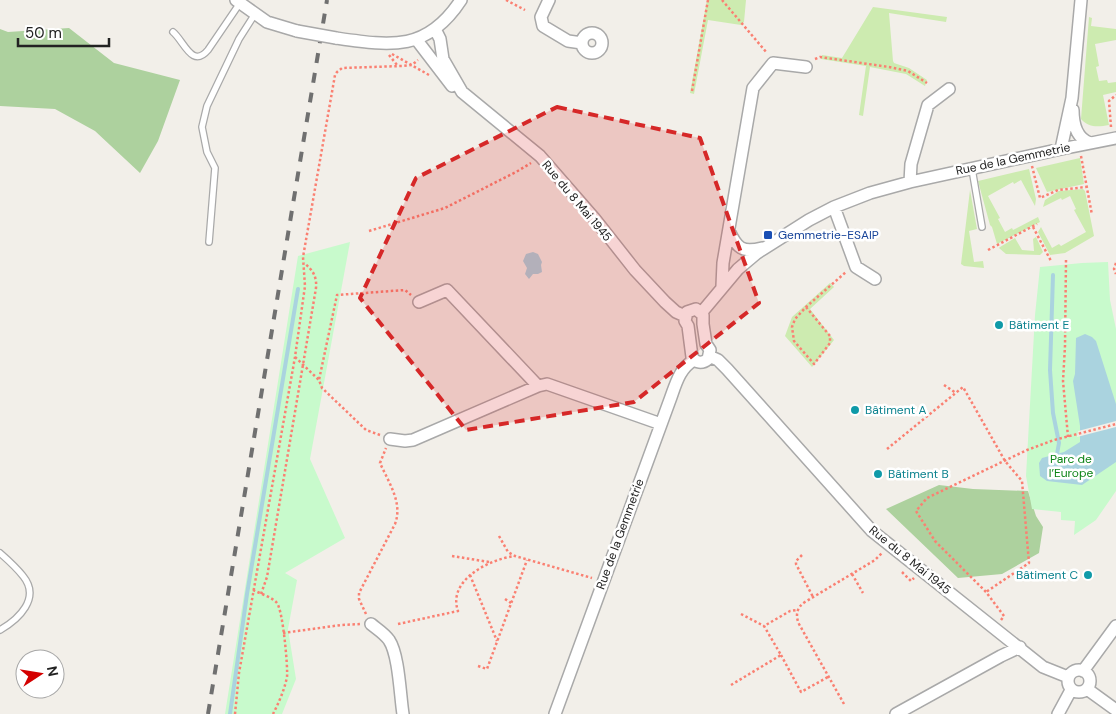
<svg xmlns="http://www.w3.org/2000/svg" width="1116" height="714" font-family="'DM Sans',sans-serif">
	<rect width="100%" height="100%" fill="#f2efe9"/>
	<path fill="#cdebb0" d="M707,0H746L744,22L741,25L708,20L694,94L690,93Z
		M873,7L947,17L946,22L889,13L893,61L894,63L909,68L927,80L925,86L906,74L870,67L863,116L859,115L866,66L821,59L822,55L842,58Z
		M1089,17L1092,18L1091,26L1116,29V40L1095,44L1099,66L1096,67L1099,81L1107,80L1108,83L1116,82V92L1103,95L1109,125C1098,127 1089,128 1081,119Z
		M1080,158L1084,184L1047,192L1036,168Z
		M1029,169L1036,199L1035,206L1021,180L1014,184L1013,182L988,196L1000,218L998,219L1005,232L1012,228L1013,230L1038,217L1040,222L997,244L992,227L990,225L978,181Z
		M1083,189L1085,191L1094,236L1065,253L1050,255L1038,232L1041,227L1052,248L1059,244L1061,246L1086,232L1074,210L1076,209L1070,196L1062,200L1061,198L1043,207L1045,200L1059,191Z
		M970,190L977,229L969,231L974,262L983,261L984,268L964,266L961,264Z
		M1036,237L1043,252L1040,255L1006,254L999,248L1000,247L1015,238L1022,250L1034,251L1033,239Z
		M830,283L834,287L810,309L834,340L812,367L785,336L792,317Z"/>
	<path fill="#add19e" d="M69,28L114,63L180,80L158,141L140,173L95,131L55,109L0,106V29L8,32Z
		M939,485L973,489L1028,491L1036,516L1043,527L1039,553L1002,574L958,578L886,509Z"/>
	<path fill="#c8facc" d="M350,242L310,459L345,538L285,573L297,580L288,629L296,679L282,714H225L298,256Z
		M1108,262L1110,300L1116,329V491L1096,520L1074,535L1075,521L1061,520V512L1032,509L1026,476L1035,315L1040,267L1082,263Z"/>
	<path fill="#aad3df" d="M533,252L538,254L542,262L541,265L542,272L538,274H533L529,279L525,274L527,268L523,261L526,254Z
		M1085,334L1092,337L1096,341L1116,404V462L1082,485L1047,481L1040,476L1039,463L1042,458L1064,452L1080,442V426L1073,381L1075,374L1076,338Z"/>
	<path fill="#f2efe9" d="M1116,421V427L1077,437L1078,431Z"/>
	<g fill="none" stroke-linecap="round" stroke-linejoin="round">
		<path stroke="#aad3df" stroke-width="4" d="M1053,275L1050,370L1053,413L1059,443L1057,454
			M230,714L247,594L298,289"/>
		<g stroke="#a9a9a9" stroke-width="8">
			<path id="lane" d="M173,32C184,41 192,69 208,50L240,3
				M972,169L982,227
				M209,242L215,168L207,152L202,127L207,106L239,39L255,14
				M0,553C8,560 16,567 23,576C41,598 19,619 0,630"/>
		</g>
		<g stroke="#a9a9a9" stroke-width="14">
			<path id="street" d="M236,0L267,22L297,31
				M549,0L541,17L543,26L568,41L582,43
				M435,29L440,39L443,59L462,92L540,156L594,218L635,270L665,302L676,312L685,316
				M582 43a10 10 0 1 1 20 0a10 10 0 1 1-20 0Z
				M336,38C391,46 427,52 461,0
				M416,39L452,86
				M1073,110C1073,123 1076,138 1090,143
				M1061,149L1072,98L1081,0
				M910,182L911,164L928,105L949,89
				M834,207L856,267L875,279
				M729,231C737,248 742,253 762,248
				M722,286L723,263L753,88L773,63L806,67
				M419,302L447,290L538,386
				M696,309L703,315V324L706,344L710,350L708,359C702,364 696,363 692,357L688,326L685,321L687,312Z
				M702,312L738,269L757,253L809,220L834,207L870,193L910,182L1061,149L1116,138
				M709,356L718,360L727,369L872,531L1043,667L1068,677
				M390,439L405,441L413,440L538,386L547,384L661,424
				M371,624C377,629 384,633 389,640C399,655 400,695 403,714
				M1068 681a11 11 0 1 1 22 0a11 11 0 1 1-22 0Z
				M1083,671L1116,626
				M1087,689L1116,710
				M555,714L671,397C676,383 680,368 694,360
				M896,714L1001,656L1020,647
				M1058,714L1071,690"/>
		</g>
		<path stroke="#fa8072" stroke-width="2.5" stroke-dasharray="2.5 2.5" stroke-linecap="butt" d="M506,0L525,10
			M722,0L767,53
			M392,54L429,75
			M389,55L397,65
			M815,59L820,57L889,67L908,71L927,83
			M692,91L708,0
			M1111,127L1109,101L1116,95
			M1081,156L1092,215
			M1032,166L1040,198L1058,190L1086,187
			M1033,227L1051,261
			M369,231L445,208L516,172L531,163
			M988,250L1037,224
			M1066,260L1065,346L1063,381L1068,437
			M1116,263L1114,269L1116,274
			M806,307L830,336V343L814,364L794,341L792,327L795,319L806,307L846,272
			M295,357L319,380
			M944,385L956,393
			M380,435L366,430L322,388L319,380L337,295L405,290L411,295
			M887,449L963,387L1005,461L1022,481L1029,563L986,592
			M499,536L508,552L515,556L592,578
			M802,555L796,561V564L813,597
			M452,556L489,562
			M902,572L911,581L914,578
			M852,574L863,593
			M470,575L497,641
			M253,590C261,594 272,597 277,603C283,611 288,667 287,677C284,691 279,702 273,714
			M261,594L267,577L316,288C317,277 313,270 304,263
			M505,599L511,603
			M366,614L359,599V593L395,524C403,503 389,483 380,463L386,448
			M741,614L764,626
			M1001,620L1004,616L986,592L935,541L916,511L927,498L1027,450L1054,440L1116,424
			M398,624L458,611C447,580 490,559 515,556
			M283,633L341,625L361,624
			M781,655L801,692L828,677
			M478,666L487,669L527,560
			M731,685L781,655L764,626L790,611L797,610
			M844,704L799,624C795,615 797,607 805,602L875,560L882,553
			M235,714L239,673L295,357L305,286L303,257L335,75L337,72L342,68L403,66L412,65L418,60"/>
		<use href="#lane" stroke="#fff" stroke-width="5.5"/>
		<use href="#street" stroke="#fff" stroke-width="11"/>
		<path stroke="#707070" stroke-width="4" stroke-dasharray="10 10" stroke-linecap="butt" d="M208,714L327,0"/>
		<g stroke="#a9a9a9" stroke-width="14" stroke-linecap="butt">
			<path id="street-bridge" d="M297,31L336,38"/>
		</g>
		<use href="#street-bridge" stroke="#fff" stroke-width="11"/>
	</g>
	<path fill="#d62828" fill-opacity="0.2" stroke="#d62828" stroke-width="4" stroke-dasharray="10 6" stroke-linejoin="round" d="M557,107L700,138L759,303L634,402L466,430L360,298L416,178Z"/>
	<rect fill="#1a4fb4" stroke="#fff" stroke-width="2" x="763" y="230" width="10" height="10" rx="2.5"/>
	<g fill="#0f9aa8" stroke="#fff" stroke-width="2">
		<circle cx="999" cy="325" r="5"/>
		<circle cx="855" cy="410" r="5"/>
		<circle cx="878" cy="474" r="5"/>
		<circle cx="1088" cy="575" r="5"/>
	</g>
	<g text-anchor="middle" stroke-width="5" stroke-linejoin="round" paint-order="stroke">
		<g font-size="12" fill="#222" stroke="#fff">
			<text transform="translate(1013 159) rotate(-12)" y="4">Rue de la Gemmetrie</text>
			<text transform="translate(577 201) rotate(50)" y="4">Rue du 8 Mai 1945</text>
			<text transform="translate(620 534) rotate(-70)" y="4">Rue de la Gemmetrie</text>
			<text transform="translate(910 560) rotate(39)" y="4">Rue du 8 Mai 1945</text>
		</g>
		<g font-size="12" fill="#164399" stroke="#fff" text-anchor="start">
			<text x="778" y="239">Gemmetrie-ESAIP</text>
		</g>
		<g font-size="12" fill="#0d838f" stroke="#fff" text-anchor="start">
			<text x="1009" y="329">Bâtiment E</text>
			<text x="865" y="414">Bâtiment A</text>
			<text x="888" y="478">Bâtiment B</text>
			<text x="1078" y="579" text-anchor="end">Bâtiment C</text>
		</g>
		<g font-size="12" fill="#0c8416" stroke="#fff">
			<text x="1071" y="463">Parc de<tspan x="1071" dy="14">l’Europe</tspan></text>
		</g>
	</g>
	<g transform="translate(40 674) rotate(78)"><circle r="24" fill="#ffffff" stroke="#a7a7a7"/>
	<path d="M0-4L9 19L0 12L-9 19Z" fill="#d40000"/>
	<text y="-8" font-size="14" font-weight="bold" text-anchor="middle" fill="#222222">N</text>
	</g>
	<path d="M18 38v8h91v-8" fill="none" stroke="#222222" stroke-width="2.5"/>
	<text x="25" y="38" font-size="15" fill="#222222" stroke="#ffffff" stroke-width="4" paint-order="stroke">50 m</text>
</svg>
